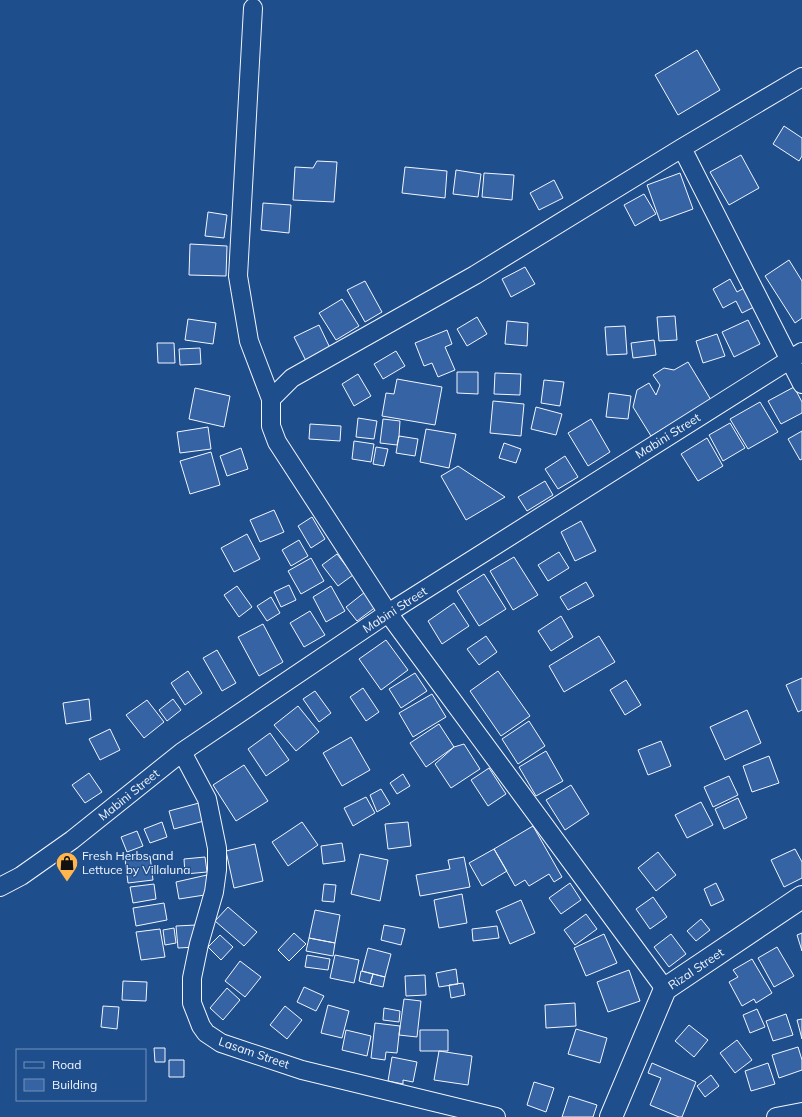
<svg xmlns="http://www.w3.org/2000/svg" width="802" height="1117" font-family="Mulish,sans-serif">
	<rect width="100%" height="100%" fill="#1f4e8c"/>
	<path fill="#3563a3" stroke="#f2f6ff" d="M697,50L720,90L678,115L655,75Z
		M784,126L802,138V156L799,161L773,144Z
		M741,155L759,188L729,205L710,172Z
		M317,161L337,162L334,202L293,200L295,167L313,168Z
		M405,167L447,171L445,198L402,193Z
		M456,170L481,174L478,197L453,194Z
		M484,173L514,175L512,200L482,197Z
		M680,173L693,209L660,221L647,185Z
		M554,180L563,198L539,210L530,193Z
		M644,194L656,214L635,226L624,205Z
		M263,203L291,205L289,233L261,230Z
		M208,212L227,215L224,238L205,236Z
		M190,244L227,246L226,276L189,275Z
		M789,260L802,281V318L795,323L765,276Z
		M525,267L535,284L511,297L502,279Z
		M730,279L737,292L746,287L756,306L742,313L736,301L723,308L713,289Z
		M365,281L382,312L365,322L347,290Z
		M342,299L359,326L336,340L319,313Z
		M675,316L677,340L659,341L657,317Z
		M477,317L487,334L467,346L457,329Z
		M188,319L216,323L213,344L185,340Z
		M748,320L760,344L734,357L722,332Z
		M507,321L528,323L527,346L505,344Z
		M319,325L331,350L306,361L294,337Z
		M625,326L627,354L607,355L605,327Z
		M447,330L452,344L445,347L455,370L438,377L432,363L424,366L415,343Z
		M717,334L725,356L703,363L696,341Z
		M654,340L656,355L633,358L631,343Z
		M157,343H174L175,363H158Z
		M200,348L201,364L180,365L179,349Z
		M396,351L405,366L383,379L374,364Z
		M688,362L711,400L651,436L633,407L637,390L649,383L656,395L660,385L653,375L664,368L674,370Z
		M457,372H478V394L457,393Z
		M495,373L521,374L520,395L494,394Z
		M358,374L371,396L354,406L342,384Z
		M397,379L442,387L435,425L382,416L386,393L394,394Z
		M544,380L564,382L560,406L541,403Z
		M794,387L802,402V413L781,424L768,401Z
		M195,388L230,396L224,427L189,419Z
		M609,393L631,396L628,419L606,417Z
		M493,401L524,404L521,436L490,433Z
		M760,402L778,432L748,449L730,419Z
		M536,407L562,414L556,435L531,429Z
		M358,418L377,421L374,439L356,437Z
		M383,419L400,421L399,436L397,445L380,443Z
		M591,419L610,452L588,466L568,433Z
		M730,423L745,448L723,461L709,435Z
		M310,424L341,426L340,441L309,439Z
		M208,427L211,449L180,453L177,432Z
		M426,429L456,434L449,468L420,462Z
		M802,431V459L800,460L788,439Z
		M399,436L418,439L415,456L396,453Z
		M707,438L723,466L698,481L681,454Z
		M354,441L374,444L371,462L352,459Z
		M504,443L521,449L516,463L499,458Z
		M376,447L388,449L384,466L373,464Z
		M241,448L248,469L227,476L220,456Z
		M211,452L220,485L190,494L180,461Z
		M565,456L578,477L558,489L545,469Z
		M458,466L505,497L466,520L441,476Z
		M545,481L553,495L527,511L518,497Z
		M274,510L284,532L260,542L250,520Z
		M312,517L325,539L311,548L298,526Z
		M581,521L596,551L575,561L561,532Z
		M247,534L260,559L234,572L221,548Z
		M299,540L308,556L291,566L282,550Z
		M559,552L569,568L548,581L538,565Z
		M337,554L353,575L338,586L322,565Z
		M514,557L538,595L513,610L490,571Z
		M311,558L324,581L301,594L288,571Z
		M484,574L506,609L479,626L457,591Z
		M586,582L594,596L568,610L560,597Z
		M289,585L296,600L281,607L274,592Z
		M237,586L252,607L239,617L224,595Z
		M331,586L345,611L326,622L313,597Z
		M365,592L377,606L357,621L346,607Z
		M271,597L280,613L267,621L257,606Z
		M454,603L469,626L442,644L428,621Z
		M310,611L325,635L304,647L290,623Z
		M561,616L573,637L551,651L538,631Z
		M263,624L283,662L259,676L238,637Z
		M486,636L497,652L479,665L467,649Z
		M599,636L615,662L564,692L549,666Z
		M386,640L408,670L381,690L359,659Z
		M217,650L236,683L222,691L203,658Z
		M188,671L202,693L185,705L171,683Z
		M498,671L530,716L501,736L470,691Z
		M415,673L427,691L401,708L389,689Z
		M802,678V710L798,712L786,685Z
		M626,680L641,705L625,715L610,690Z
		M363,688L379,712L366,721L350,697Z
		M315,691L331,713L319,722L303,699Z
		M432,694L446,717L413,737L399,713Z
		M89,699L91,720L66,724L63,703Z
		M173,699L181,710L167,721L159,710Z
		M147,700L164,722L144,738L126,715Z
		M298,706L319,732L296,751L274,725Z
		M747,710L761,743L725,760L710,727Z
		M529,721L545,746L518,764L502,739Z
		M439,724L454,747L426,767L410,743Z
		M110,729L120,750L100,760L89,739Z
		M270,733L289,760L266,776L248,749Z
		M351,737L370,770L342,786L323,753Z
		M661,741L671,766L648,775L638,750Z
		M464,744L480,769L451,788L435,764L454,747Z
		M546,751L563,781L536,796L519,767Z
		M769,756L779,783L752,792L743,766Z
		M244,765L268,801L236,821L213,785Z
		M489,768L506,794L488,806L471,780Z
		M89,773L102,792L85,803L72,785Z
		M403,774L410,786L397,794L390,783Z
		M729,776L738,795L713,807L704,787Z
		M571,785L589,814L565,830L546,800Z
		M381,789L390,804L377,812L370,795Z
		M366,797L375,813L353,826L344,808Z
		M738,798L747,818L724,829L715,809Z
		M701,802L713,825L687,838L675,815Z
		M199,803L204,821L174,829L169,811Z
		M162,822L167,837L150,843L144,829Z
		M302,822L318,845L288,866L272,842Z
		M408,822L411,846L388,849L385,824Z
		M533,826L562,877L554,882L549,874L529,886L525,880L515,886L494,849Z
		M137,831L143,846L127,852L121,837Z
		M342,843L345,861L323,864L321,846Z
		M255,844L263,881L234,888L226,851Z
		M494,849L507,871L482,886L469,863Z
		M795,849L802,862V878L784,887L771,860Z
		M658,852L676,875L656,891L638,868Z
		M360,854L388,860L380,901L351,894Z
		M150,856L153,880L128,883L125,859Z
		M205,857L207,872L185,874L184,859Z
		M464,857L470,887L420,896L416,875L450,869L448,860Z
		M207,875L211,894L179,899L176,882Z
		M570,883L581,900L561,914L549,898Z
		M716,883L724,900L711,906L704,889Z
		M154,884L156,899L133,903L130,887Z
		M324,884L336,885L334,902L322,901Z
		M462,894L467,923L439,928L434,900Z
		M653,897L667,917L650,929L636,909Z
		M521,900L535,933L510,944L496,911Z
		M164,903L167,920L136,926L133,908Z
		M228,907L257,932L244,946L215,921Z
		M315,910L340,915L335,943L309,938Z
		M586,914L597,929L575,945L564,930Z
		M701,919L710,930L696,941L687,931Z
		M196,925L197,947L178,948L176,926Z
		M384,925L405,929L401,945L381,940Z
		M497,926L499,938L473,941L472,929Z
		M174,928L176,943L165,945L163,930Z
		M160,929L165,957L141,960L136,932Z
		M294,933L306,944L289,961L278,950Z
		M802,933V951L797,935Z
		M604,934L617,963L586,976L574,948Z
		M671,934L686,954L669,967L654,947Z
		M220,935L233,947L221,960L208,947Z
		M309,938L335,943L333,956L306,951Z
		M777,947L794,976L774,987L758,958Z
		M368,948L391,954L385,977L362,971Z
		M307,955L330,959L328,970L305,967Z
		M335,955L359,960L354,983L330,978Z
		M752,959L772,993L756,1003L754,999L742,1006L729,982L738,977L733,970Z
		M240,961L261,977L245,997L225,981Z
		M456,969L458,984L439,987L436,973Z
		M629,970L640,1001L608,1012L597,982Z
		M361,971L373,974L370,984L359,981Z
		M373,974L385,977L383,987L370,984Z
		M425,975L426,995L406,996L405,976Z
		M123,981L147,982L146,1001L122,1000Z
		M463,983L465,995L451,998L449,985Z
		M304,987L324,996L316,1011L297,1002Z
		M227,988L240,1000L223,1020L210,1008Z
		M404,999L421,1001L417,1037L399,1035Z
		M575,1003L576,1026L546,1028L545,1005Z
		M328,1005L349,1011L342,1038L321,1033Z
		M103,1006L119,1007L117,1029L101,1027Z
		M285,1006L302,1020L287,1039L270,1025Z
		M384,1008L400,1011L399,1022L383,1020Z
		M757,1009L765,1027L750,1033L743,1015Z
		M786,1014L793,1035L773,1041L766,1021Z
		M802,1019V1039L797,1020Z
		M375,1023L400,1026L397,1053L386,1052L385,1060L371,1058Z
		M689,1025L708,1040L694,1057L675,1041Z
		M576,1029L607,1038L600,1063L568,1054Z
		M346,1030L371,1036L367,1056L342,1050Z
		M420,1030H448V1051H420Z
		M737,1040L752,1060L735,1073L720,1053Z
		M798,1047L802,1060V1070L779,1078L772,1055Z
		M154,1048H165V1062H155Z
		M439,1051L472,1056L468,1085L434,1080Z
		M392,1057L417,1062L413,1082L403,1080V1084L388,1081Z
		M169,1060H184V1077H169Z
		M652,1063L696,1082L682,1117H679L650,1105L661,1078L648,1073Z
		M768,1063L775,1084L751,1091L745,1071Z
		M711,1075L719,1086L705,1097L697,1086Z
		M534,1082L554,1088L546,1112L527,1105Z
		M569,1096L597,1105L593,1117H562Z"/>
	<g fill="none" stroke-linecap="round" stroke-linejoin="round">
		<g stroke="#f2f6ff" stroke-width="20">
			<path id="minor" d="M253,8L238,276L249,341L271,399
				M682,148L802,384
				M182,752L207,799L217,848V870L214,892L199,944L192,978V1003L201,1026L206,1033L221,1043L302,1070L496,1117
				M0,887L21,876L72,840L182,752L388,613L802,352
				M665,989L388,613L277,442L271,426V399L292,378L475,275L682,148L802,77
				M776,1117L802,1112"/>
		</g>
		<g stroke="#f2f6ff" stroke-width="24">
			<path id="tertiary" d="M611,1117L665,989L802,897"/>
		</g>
		<use href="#minor" stroke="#1f4e8c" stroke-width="18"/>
		<use href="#tertiary" stroke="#1f4e8c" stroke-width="22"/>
	</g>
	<defs>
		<g id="shop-pin" transform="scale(1.15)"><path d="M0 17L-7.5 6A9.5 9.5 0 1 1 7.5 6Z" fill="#ffb74d" stroke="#1f4e8c"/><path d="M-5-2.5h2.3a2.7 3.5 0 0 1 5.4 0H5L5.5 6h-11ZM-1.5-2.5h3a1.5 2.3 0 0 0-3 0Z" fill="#111"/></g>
	</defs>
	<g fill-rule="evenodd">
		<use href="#shop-pin" x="67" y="863"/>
	</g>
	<g text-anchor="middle" stroke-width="3" stroke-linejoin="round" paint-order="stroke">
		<g font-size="12" fill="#f2f6ff" stroke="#1f4e8c">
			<text transform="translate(668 436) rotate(-32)" y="4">Mabini Street</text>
			<text transform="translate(395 610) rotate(-33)" y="4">Mabini Street</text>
			<text transform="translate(129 795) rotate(-39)" y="4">Mabini Street</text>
			<text transform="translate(696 969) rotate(-34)" y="4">Rizal Street</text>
			<text transform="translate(254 1053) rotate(19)" y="4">Lasam Street</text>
		</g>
		<g font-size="12" fill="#f2f6ff" stroke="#1f4e8c" text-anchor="start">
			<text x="82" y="860">Fresh Herbs and<tspan x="82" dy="14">Lettuce by Villaluna</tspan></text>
		</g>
	</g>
	<rect x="16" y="1049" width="130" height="52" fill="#1f4e8c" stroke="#7391ba"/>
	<rect x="24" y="1062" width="20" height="6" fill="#1f4e8c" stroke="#7391ba"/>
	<text x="52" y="1069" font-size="12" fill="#f2f6ff">Road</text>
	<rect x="24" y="1079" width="20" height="12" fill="#3563a3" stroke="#7391ba"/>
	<text x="52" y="1089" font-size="12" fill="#f2f6ff">Building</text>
</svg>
